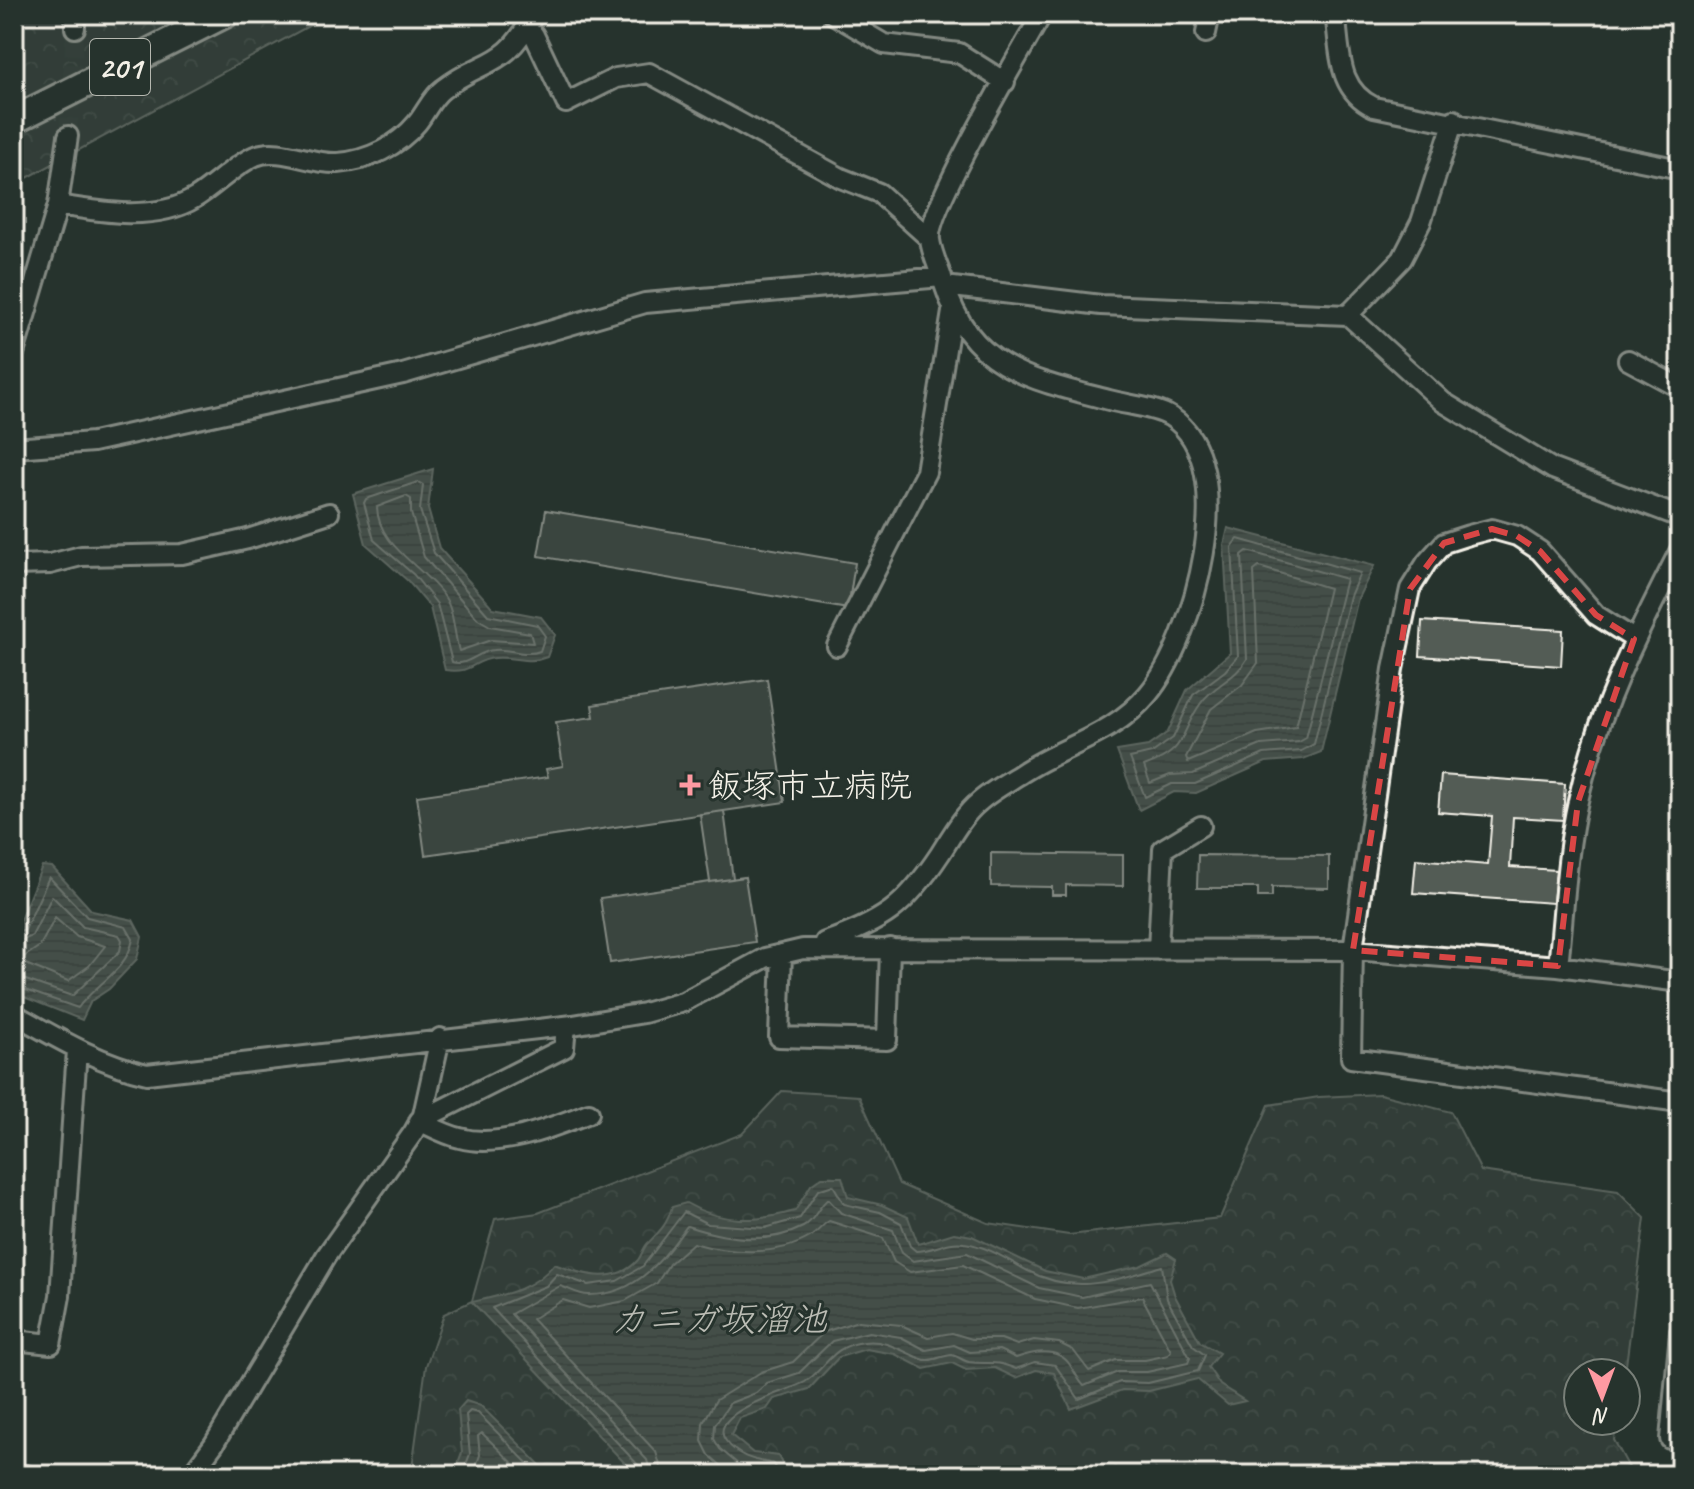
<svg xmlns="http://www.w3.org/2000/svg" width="1694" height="1489" font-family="Caveat,'Klee One',sans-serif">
	<defs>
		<pattern id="forest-crowns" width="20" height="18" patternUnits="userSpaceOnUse" patternTransform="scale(2)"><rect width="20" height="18" fill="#414b45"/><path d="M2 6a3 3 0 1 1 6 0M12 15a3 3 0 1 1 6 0" fill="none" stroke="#5d6560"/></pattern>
		<pattern id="water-rules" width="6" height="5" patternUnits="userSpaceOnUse" patternTransform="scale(2)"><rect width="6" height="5" fill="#676f68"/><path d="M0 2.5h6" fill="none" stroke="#565a55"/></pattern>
	</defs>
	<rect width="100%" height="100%" fill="#26332d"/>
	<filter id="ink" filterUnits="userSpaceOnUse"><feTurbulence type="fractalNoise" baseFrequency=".0125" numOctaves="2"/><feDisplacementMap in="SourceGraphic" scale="16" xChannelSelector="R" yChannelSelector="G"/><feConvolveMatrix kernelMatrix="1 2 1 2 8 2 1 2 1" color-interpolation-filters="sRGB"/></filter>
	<g filter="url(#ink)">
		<path fill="url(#forest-crowns)" stroke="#9a9e96" stroke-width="2" d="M14,14H331L14,185Z
			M782,1091L859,1096L899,1184L988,1223L1069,1235L1220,1218L1269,1105L1319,1097L1380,1094L1451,1112L1481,1171L1618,1191L1645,1218L1625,1373H1578V1421H1617L1614,1440L1633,1475H411L426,1366L444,1314L472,1301L495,1219L538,1213L742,1134Z"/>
		<path fill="url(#water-rules)" stroke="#9fa39b" stroke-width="2" d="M433,469L428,509L439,548L493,608L541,617L555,635L547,657C528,665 514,656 495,658C472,660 474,674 445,670L430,607L408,581L366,544L353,494Z
			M1228,528L1374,566L1358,598L1321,752L1303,759L1266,762L1196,793L1174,792L1139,810L1117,751L1148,746L1168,732L1187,690L1230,653L1224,545Z
			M42,866L52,867L92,911L133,920L142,937L137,959L109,989L91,1001L82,1020L14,993V935Z
			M822,1177H842L848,1197L882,1205L908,1217L918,1244L954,1233L972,1236L1045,1271L1083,1279L1140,1266L1167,1253L1176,1259L1170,1280L1175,1296L1200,1342L1219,1353L1208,1367L1220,1385L1245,1401L1228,1405L1197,1379L1149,1391L1122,1390L1071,1409L1054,1373L1036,1370L1016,1378L995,1368L966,1370L952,1363L924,1369L895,1354L866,1349L839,1357L809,1389L774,1399L767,1409L740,1418L731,1435L753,1453L779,1456L789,1475H636L472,1302C503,1295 534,1290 554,1264C580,1274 615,1286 638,1260C642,1255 643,1248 648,1243C660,1231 667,1225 672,1207L686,1203C722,1224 756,1222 795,1211L811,1185Z
			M466,1401L481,1406L550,1475H454L462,1453L458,1410Z"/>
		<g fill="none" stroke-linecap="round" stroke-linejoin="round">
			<path stroke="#bcbdb5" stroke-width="2" d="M418,482L423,485L420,510L434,553L488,615L537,625L545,636L540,651C525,657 510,648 494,650C478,651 468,667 452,662L437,604L414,575L374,540L364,503L366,499Z
				M406,496L411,499V513L424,557L478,619L490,626L530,633L533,643L491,640L459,651C454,634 454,610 444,596C422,565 378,546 377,507Z
				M1238,539L1360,573L1350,596L1314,744L1301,751L1264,754L1195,784H1172L1145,797L1130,758L1152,753L1173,738L1193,695L1225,671L1238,656L1232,547Z
				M1247,551L1346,579L1306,738L1299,742L1261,745L1193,774L1170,775L1150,783L1144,766C1189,750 1178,735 1201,703C1213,685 1236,679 1247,659L1242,555Z
				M1259,567L1329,588L1296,727L1257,733L1188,762L1186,757L1211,709L1242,685L1258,663L1254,571Z
				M55,918L77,937L105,946L89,966L68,981L18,961L40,946Z
				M14,934L25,930L49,877L87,917L126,927L133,939C127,971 95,984 78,1008L14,986
				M14,944L32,936L52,896L83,927L119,935L122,940L120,951L72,996L14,976
				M462,1475L470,1454L466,1415L470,1411L478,1413L539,1475
				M473,1475L480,1455L478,1436L482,1433L525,1475
				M641,1475L639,1466L492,1308L546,1286L557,1274L588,1285L617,1281L643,1266L684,1212L708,1224L765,1228L800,1218L818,1190L833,1185L844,1204L880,1212L901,1223L910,1246L916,1251C933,1251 947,1240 964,1243C985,1245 1008,1260 1026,1270C1076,1296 1112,1281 1162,1266L1167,1299L1193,1346L1205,1355L1198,1371L1148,1383L1120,1382L1079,1399L1055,1365L1035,1362L1016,1369C992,1359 990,1365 969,1362C963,1361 958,1356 952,1355C942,1355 932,1363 922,1359C903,1352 886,1339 864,1342C830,1346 829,1366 805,1382C792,1390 704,1412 726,1441C739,1458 755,1460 774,1464L780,1475
				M651,1475L647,1460L511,1314L560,1286C570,1289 580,1296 590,1295C637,1295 663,1259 687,1226C723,1238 767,1246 803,1227C815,1221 818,1206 828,1199L841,1213L893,1230L902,1253L913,1261L967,1253L1039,1288L1082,1297L1150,1282L1190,1358L1188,1363L1147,1372H1118L1084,1386C1078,1380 1075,1372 1070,1365C1058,1347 1033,1352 1016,1358L999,1350L970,1352L954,1345L926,1350L901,1337L869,1332L832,1341L799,1373L767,1383L756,1393L730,1403L715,1425L714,1439L720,1449L745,1470L769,1475
				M663,1475L656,1452L532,1319L563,1300L589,1308L625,1301L657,1283L669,1264L693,1243C728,1253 777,1257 810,1237C818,1232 822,1225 829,1221L883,1238L894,1262L910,1272L963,1265L1035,1299L1078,1308L1142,1297L1171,1351L1168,1355L1145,1360H1116L1089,1371L1073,1350L1059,1343L1034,1340L1017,1345L1001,1339H972L952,1333L928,1337L901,1325L858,1321L824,1332L793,1362L761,1372L716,1400L703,1423L702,1441L709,1455L732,1475"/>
		</g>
		<path fill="#525c55" stroke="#f4f1e8" stroke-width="2" d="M546,510L855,563L848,609L538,556Z
			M1422,621L1563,630L1561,666L1420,656Z
			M767,679L785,802L425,855L417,796L548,777L546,769L563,766L556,722L594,717L592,705Z
			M1441,775L1565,784L1563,820L1513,817L1510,867L1556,870L1553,903L1413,893L1416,859L1488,865L1492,816L1438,812Z
			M724,811L733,879L710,882L700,814Z
			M991,853L1123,855V886L1066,885V895H1052V887L991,886Z
			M1198,855L1329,856V888L1272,887V897H1258V888H1197Z
			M745,877L755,942L610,963L600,898Z"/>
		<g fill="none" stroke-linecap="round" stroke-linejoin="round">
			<path stroke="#455049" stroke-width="18" stroke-dasharray="18 9" stroke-linecap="butt" d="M68,136L75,28"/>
			<g stroke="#f4f1e8" stroke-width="24">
				<path id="minor" d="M833,14L884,44L959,53L1005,82
					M1335,14C1341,51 1336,89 1374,107L1680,169
					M75,28V14
					M526,30L534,35L566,103L616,78L649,73L841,178L879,193L929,238
					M1206,33L1210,14
					M58,205C100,212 156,222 195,198C215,186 233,166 255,156C280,146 312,165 338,163C368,161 398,146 417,123C426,112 432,97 443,89C485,57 505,70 534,14
					M945,286L1101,305L1348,315L1443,402L1553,469L1680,517
					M1348,315L1402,259L1421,222L1454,120
					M14,353L58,205L68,136
					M1628,360L1680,388
					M14,448L93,442L403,374L645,303L942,277
					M14,565L50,564L81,556L182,554L248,539L329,513
					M1634,639L1596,615L1540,551L1517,536L1492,529L1469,535L1444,543L1427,562L1410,589L1393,669L1353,950L1351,1058L1680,1102
					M837,646L926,472L952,312
					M825,942C883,922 905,907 940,854C951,837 963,815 979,802C991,791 1008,782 1022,773C1065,745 1114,735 1148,694C1193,641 1244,464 1171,417C1155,407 1127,405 1109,400C1031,380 971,369 944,284C940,270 932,255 930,240C926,210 1022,50 1042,14
					M1158,950L1163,849L1201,826
					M782,954L779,1037L887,1040L890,948
					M1558,966C1564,912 1566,854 1578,801C1597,712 1639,630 1680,550
					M14,1014C57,1038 98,1063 147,1074L573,1025L644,1013L683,1002L765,958L803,949L1353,950L1558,966L1680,982
					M419,1121L564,1048L566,1026
					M419,1121C432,1127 446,1135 460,1138C500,1149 553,1127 589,1113
					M1680,1332L1670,1439H1680
					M14,1340L51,1344L60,1296L77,1050
					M14,1475H26
					M191,1475L214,1444L326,1256L413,1133L423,1115L440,1038"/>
			</g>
			<g stroke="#f4f1e8" stroke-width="32">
				<path id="highway" d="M14,120L225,14"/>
			</g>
			<use href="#minor" stroke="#26332d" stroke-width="18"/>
			<use href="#highway" stroke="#26332d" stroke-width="26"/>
		</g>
	</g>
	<path d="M0 0H1694V1489H0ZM1492,529L1517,536L1540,551L1596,615L1634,639L1578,802L1558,966L1353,950L1410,589L1444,543Z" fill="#26332d" fill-opacity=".55" fill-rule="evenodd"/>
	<path fill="none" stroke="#da4645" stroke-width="6" stroke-dasharray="16 10" stroke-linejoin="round" d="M1492,529L1517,536L1540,551L1596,615L1634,639L1578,802L1558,966L1353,950L1410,589L1444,543Z"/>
	<path fill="#ff9aa2" stroke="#26332d" stroke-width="3" d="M686 773h8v8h8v8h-8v8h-8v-8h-8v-8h8z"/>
	<g text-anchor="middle" stroke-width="6" stroke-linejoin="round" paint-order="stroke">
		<rect fill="#26332d" stroke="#b6b8b0" stroke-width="2" x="90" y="39" width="60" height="56" rx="6"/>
		<g font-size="32" font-weight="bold" fill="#f4f1e8">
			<text x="120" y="78">201</text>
		</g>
		<g font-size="34" fill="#f4f1e8" stroke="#26332d" text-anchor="start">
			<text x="708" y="797">飯塚市立病院</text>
		</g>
		<g font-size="36" font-style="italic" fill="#bcbdb5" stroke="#26332d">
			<text x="719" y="1331">カニガ坂溜池</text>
		</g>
	</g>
	<rect width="1694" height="1489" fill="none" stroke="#26332d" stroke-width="48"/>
	<rect x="24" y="24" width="1646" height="1441" fill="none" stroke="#f4f1e8" stroke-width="3" filter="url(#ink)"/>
	<g transform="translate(1602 1397) rotate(179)"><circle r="38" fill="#26332d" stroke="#787f78" stroke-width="2"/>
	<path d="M0-6L14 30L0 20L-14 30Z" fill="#ff9aa2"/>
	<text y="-12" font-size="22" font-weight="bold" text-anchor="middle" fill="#f4f1e8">N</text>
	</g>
</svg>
